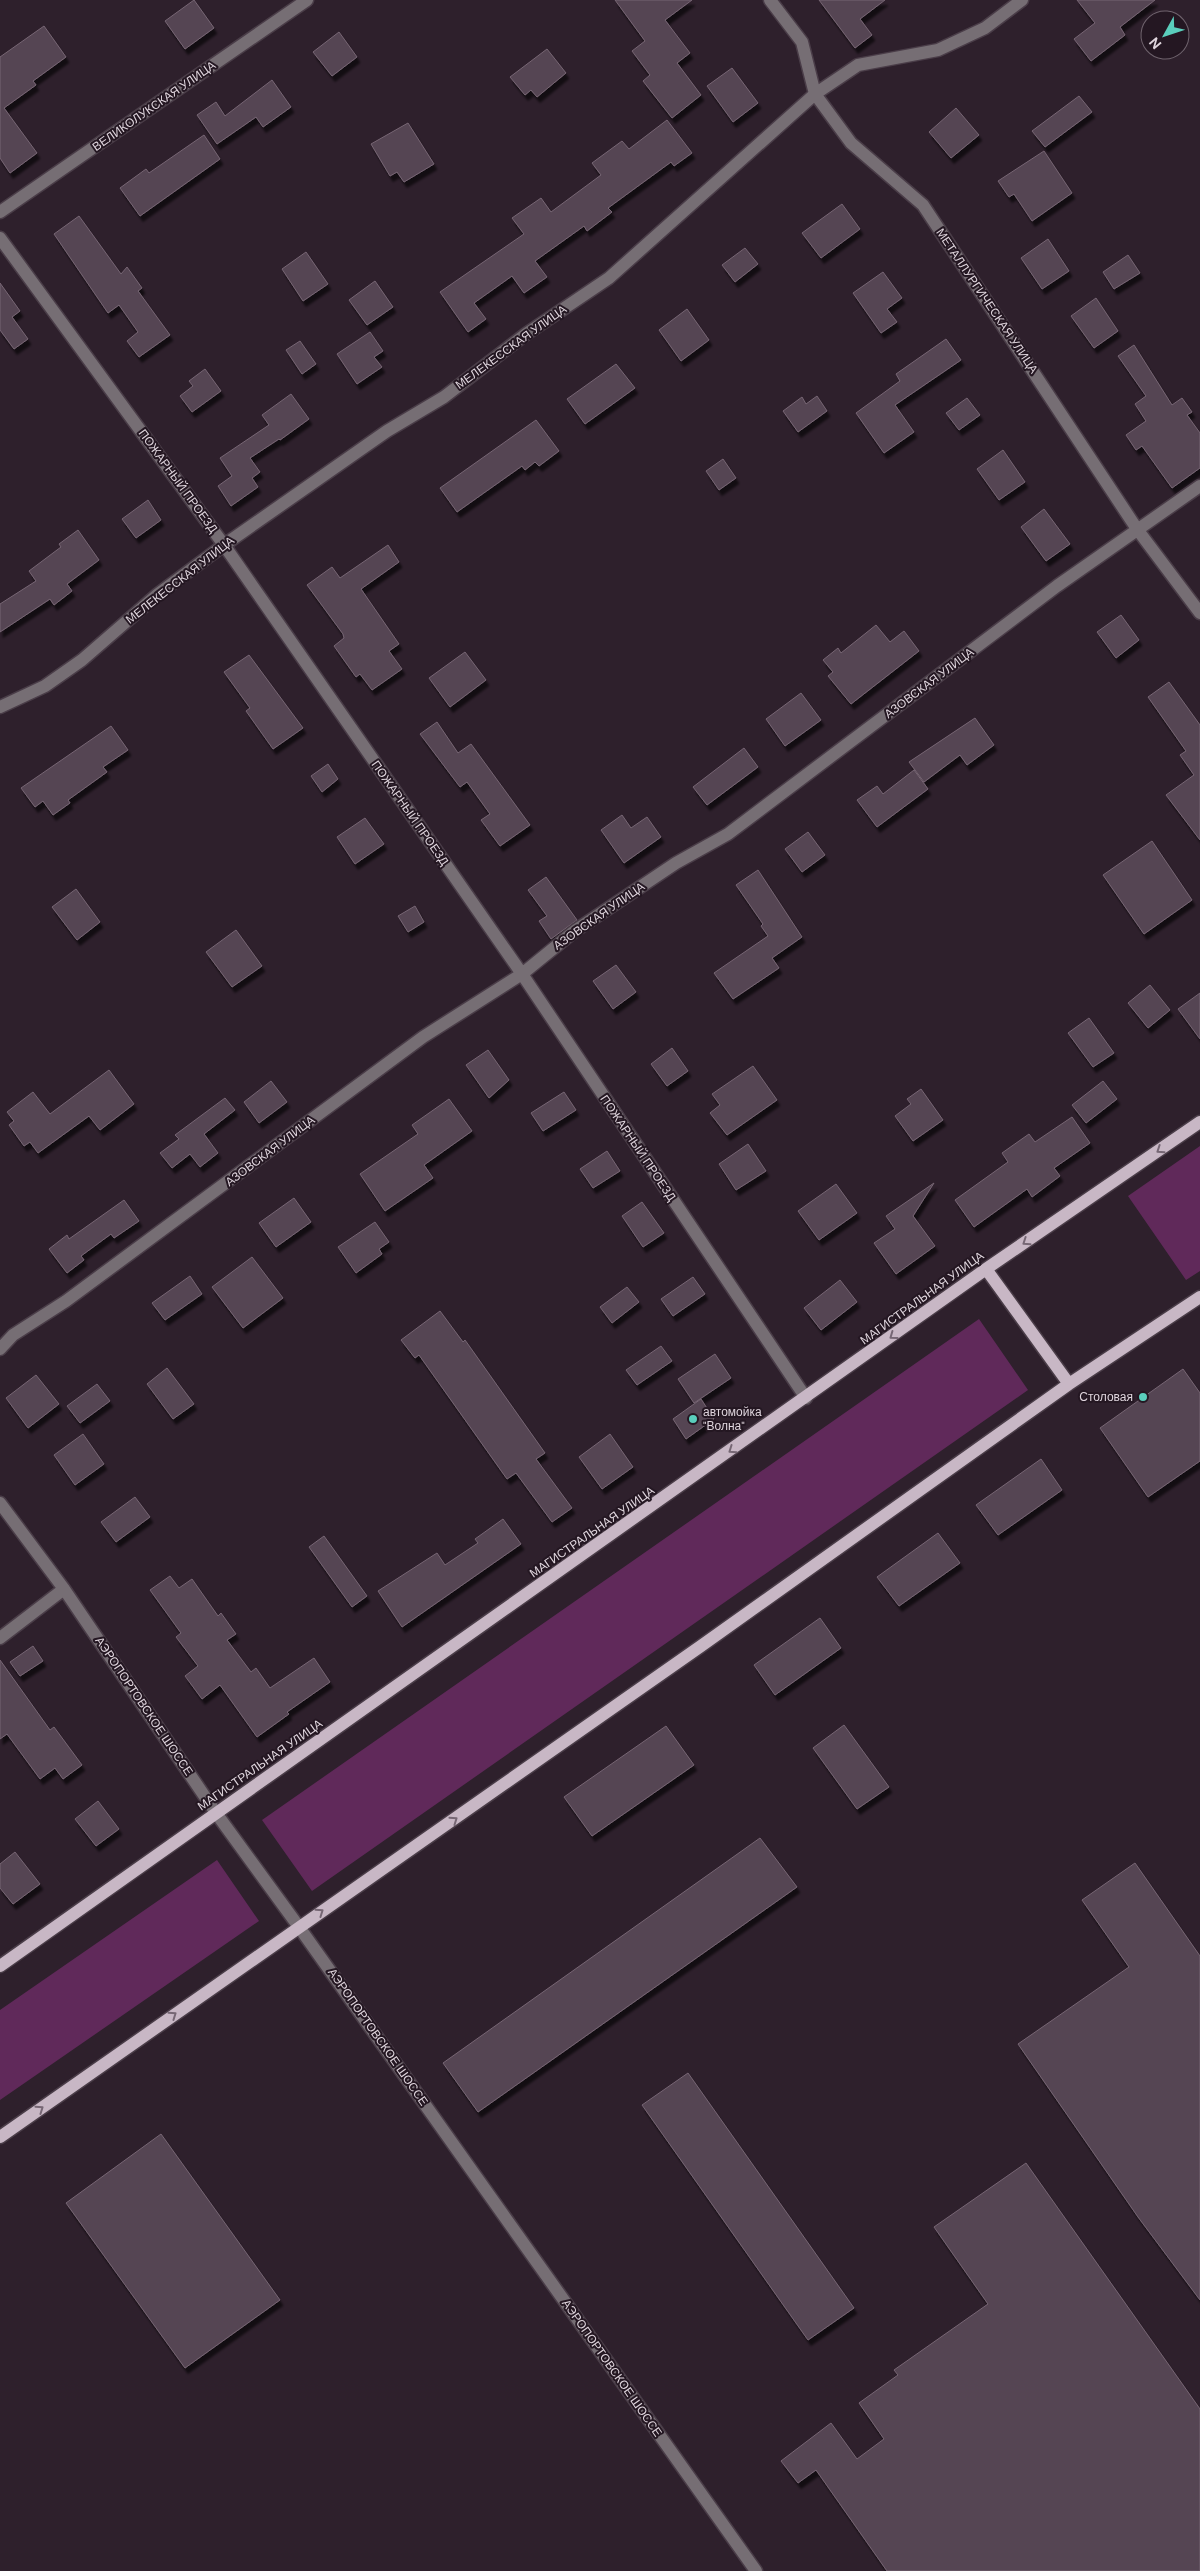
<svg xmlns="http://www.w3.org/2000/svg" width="1200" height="2571" font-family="'DM Sans',sans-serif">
	<defs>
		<filter id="shadow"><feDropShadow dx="3" dy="5.5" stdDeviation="1" flood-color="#0009"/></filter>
	</defs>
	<rect width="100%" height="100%" fill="#2e202c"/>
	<path fill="#60295a" d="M1200,1146V1271L1186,1280L1128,1196Z
		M979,1319L1028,1390L312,1891L262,1820Z
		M217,1860L259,1921L0,2100V2010Z"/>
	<path fill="#544452" stroke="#776674" filter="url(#shadow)" d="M194,0L214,28L185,49L165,21Z
		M615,0H692L665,20L690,53L677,63L701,95L672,118L643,81L650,75L632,51L645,41Z
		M819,0H885L860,19L872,35L855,48Z
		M1077,0H1155L1120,27L1125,35L1091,61L1074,39L1095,23Z
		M44,26L66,57L33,81L36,85L4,108L37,153L10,173L0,158V57Z
		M339,32L357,57L332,76L313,52Z
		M547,49L566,73L537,97L531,90L525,95L510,77Z
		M732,68L758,103L733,122L707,86Z
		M272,80L291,107L263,127L256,117L217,144L197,115L216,102L225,116Z
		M1079,96L1092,112L1045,147L1032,131Z
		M956,108L979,135L951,158L929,132Z
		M667,120L692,153L674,166L671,162L608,208L612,212L587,231L584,226L535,261L547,277L524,293L512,276L474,303L486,319L468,332L440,292L524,234L512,218L541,198L551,212L601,175L592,163L622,141L629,149Z
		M408,123L434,164L404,182L397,172L390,176L371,144Z
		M204,135L220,159L140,216L120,188L146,169L149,173Z
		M1044,151L1072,193L1032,221L1014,194L1009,197L998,181Z
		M842,204L860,229L821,258L802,233Z
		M79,216L121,274L127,267L142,288L138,291L170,335L139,357L127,341L138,332L119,305L108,313L54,234Z
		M1048,239L1069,271L1042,289L1021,258Z
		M745,248L758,264L735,282L722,265Z
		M306,252L328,284L303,301L282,269Z
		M1128,255L1140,273L1114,289L1103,272Z
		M883,272L902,298L887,309L897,322L881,333L853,293Z
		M375,281L393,307L367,325L349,300Z
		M0,283L20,311L12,317L28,339L14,349L0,330Z
		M1096,298L1118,331L1094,348L1071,316Z
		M687,309L709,340L681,361L659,330Z
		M370,332L383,351L374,357L382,367L357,384L337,354Z
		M946,339L961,360L895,405L914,432L884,453L856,413L900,381L896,374Z
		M300,341L316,364L302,374L286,350Z
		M1134,345L1172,405L1182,398L1192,412L1187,415L1200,433V468L1172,488L1142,446L1136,450L1126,435L1146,421L1135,404L1146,396L1118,356Z
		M616,364L635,388L585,424L567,399Z
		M205,369L221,391L192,412L180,396L193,386L189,381Z
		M291,394L309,419L280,440L279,439L250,458L260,472L252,478L258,487L231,506L218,486L232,476L220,458L269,425L262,415Z
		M817,396L827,411L798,432L783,411L802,397L806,404Z
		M967,398L980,415L959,430L946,413Z
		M536,420L559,451L539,466L535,462L525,470L522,466L457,512L440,488Z
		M1003,450L1025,482L999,500L977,469Z
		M723,459L736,478L719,490L706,471Z
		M148,500L161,520L136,538L122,519Z
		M1044,509L1070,544L1046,561L1021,527Z
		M78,530L99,560L67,584L72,591L54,605L50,599L0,632V604L36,581L29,571L61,547L59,544Z
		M388,545L399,562L361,589L399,644L389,651L402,669L372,690L360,674L356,677L334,646L344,638L343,634L307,585L332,567L340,578Z
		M1121,615L1139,640L1116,658L1097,632Z
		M876,625L890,642L904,631L919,651L851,704L828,676L833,672L823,660L838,648L841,653Z
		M465,652L486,680L450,707L429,678Z
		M249,655L303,728L273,749L246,711L250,708L224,672Z
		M1169,682L1200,725V840L1166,795L1194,775L1180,755L1186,751L1148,697Z
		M801,693L821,720L785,746L766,719Z
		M975,718L994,745L967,765L960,755L924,782L909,762Z
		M437,722L458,753L471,744L530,825L500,846L481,820L490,814L467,782L460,787L420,734Z
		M111,726L128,750L103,767L107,772L68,800L70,803L53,815L43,801L35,807L21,788Z
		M744,748L758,767L707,805L693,787Z
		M328,764L338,779L322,792L311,776Z
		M914,770L928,789L877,827L857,800L877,786L883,794Z
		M622,815L631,828L647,817L661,837L624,863L601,830Z
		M365,818L384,844L355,864L337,837Z
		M808,832L825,855L802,872L785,849Z
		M1152,841L1192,900L1144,934L1103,875Z
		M758,870L802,937L772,958L779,968L733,999L714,973L768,936L761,926L763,924L736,885Z
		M546,877L577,920L551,939L539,921L547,916L528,890Z
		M76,889L100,922L77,940L52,907Z
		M415,906L424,922L408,932L398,916Z
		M236,930L262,966L232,987L206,952Z
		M616,965L636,992L613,1009L593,981Z
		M1150,985L1170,1010L1148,1028L1128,1003Z
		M1200,993V1039L1178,1009Z
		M1089,1018L1114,1053L1093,1067L1068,1033Z
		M672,1048L688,1071L667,1086L651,1064Z
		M488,1050L509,1080L489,1098L466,1065Z
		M753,1066L777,1100L727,1135L710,1113L720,1105L712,1094Z
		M109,1070L134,1104L100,1130L89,1116L38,1153L30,1142L24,1146L9,1125L14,1121L7,1112L33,1092L50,1114Z
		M271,1081L287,1102L259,1123L244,1102Z
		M1103,1081L1117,1099L1086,1123L1072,1105Z
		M921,1089L943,1120L913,1141L895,1116L911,1104L907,1099Z
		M564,1092L576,1110L543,1131L531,1113Z
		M225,1098L235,1110L204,1134L218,1153L200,1167L190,1154L172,1168L160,1153L179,1139L175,1135Z
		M449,1099L472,1131L424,1165L433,1178L385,1211L360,1174L418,1134L412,1125Z
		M1072,1117L1090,1143L1054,1168L1060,1176L1032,1197L1027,1189L974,1227L955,1200L1008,1162L1002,1153L1029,1134L1035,1142Z
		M748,1144L766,1171L736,1190L719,1164Z
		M607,1151L620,1171L593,1188L580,1169Z
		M934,1183L913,1216L935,1246L896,1274L874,1243L895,1229L886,1216Z
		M836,1184L857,1213L819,1240L798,1211Z
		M294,1198L311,1222L276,1247L259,1223Z
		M124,1200L139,1221L114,1238L111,1234L81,1256L84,1260L67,1273L49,1249L67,1235L69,1239Z
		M642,1202L664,1233L643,1247L622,1216Z
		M375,1222L389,1242L379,1249L382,1254L356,1273L338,1247Z
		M252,1257L283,1298L243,1328L212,1287Z
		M190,1276L202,1294L165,1320L152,1303Z
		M693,1277L705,1294L673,1316L661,1299Z
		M840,1280L857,1302L821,1330L804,1308Z
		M627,1287L639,1302L612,1323L600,1307Z
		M440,1311L463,1342L465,1340L545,1453L536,1459L572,1508L552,1522L516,1473L507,1479L419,1355L415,1358L401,1340Z
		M661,1346L672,1361L637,1385L626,1370Z
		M715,1354L731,1378L694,1403L678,1379Z
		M167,1368L194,1404L173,1419L147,1384Z
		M1183,1369L1200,1393V1461L1148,1497L1100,1428Z
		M36,1375L59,1404L28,1428L6,1398Z
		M97,1384L110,1401L80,1423L67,1406Z
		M701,1399L714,1419L686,1439L673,1419Z
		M83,1434L104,1464L75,1485L54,1455Z
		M610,1434L633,1467L602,1489L579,1457Z
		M1041,1459L1062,1490L998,1535L976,1505Z
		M135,1497L150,1517L116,1542L101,1522Z
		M503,1519L521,1544L402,1627L378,1591L437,1553L445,1565L478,1543L475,1539Z
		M938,1533L960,1563L899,1606L877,1577Z
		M324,1536L367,1596L352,1607L309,1547Z
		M170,1576L179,1588L192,1579L218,1616L221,1613L236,1634L227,1640L251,1672L256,1668L270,1688L314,1658L330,1682L287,1712L289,1714L257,1737L220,1685L202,1699L185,1676L198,1666L176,1637L181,1633L150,1590Z
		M820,1618L841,1648L775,1695L754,1665Z
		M33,1646L43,1661L20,1676L10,1662Z
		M0,1660L50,1730L54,1727L82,1765L63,1779L55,1768L40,1779L7,1734L0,1739Z
		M844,1725L889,1787L857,1809L813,1748Z
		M666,1726L694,1765L592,1836L564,1797Z
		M98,1801L119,1829L96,1846L75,1819Z
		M760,1838L797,1887L478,2112L443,2063Z
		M15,1852L40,1884L13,1904L0,1888V1864Z
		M1135,1863L1200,1956V2300L1138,2217L1018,2044L1129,1967L1082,1900Z
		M688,2073L854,2308L808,2340L642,2105Z
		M161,2134L280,2300L185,2368L66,2203Z
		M1026,2163L1200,2409V2571H887L816,2470L798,2483L781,2461L831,2423L857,2459L884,2439L859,2403L898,2375L894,2370L988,2304L934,2227Z"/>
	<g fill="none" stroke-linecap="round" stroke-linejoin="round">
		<g stroke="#4a3d48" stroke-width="15">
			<path id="minor" d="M770,0L802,42L815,94L851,143L923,205L1137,529L1200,613
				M0,212L307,0
				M0,238L224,545L522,974L806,1398
				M0,707L45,686L82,660L158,594L224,545L387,431L444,397L526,334L609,278L815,94L858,65L938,50L985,28L1022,0
				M0,1349L13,1335L66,1301L423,1037L522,974L576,930L676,863L728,834L1057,586L1200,486
				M0,1503L64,1589L216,1813L299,1927L756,2571
				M0,1638L64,1589"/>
		</g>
		<g stroke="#4a3d48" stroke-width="15">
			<path id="major" d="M986,1269L1069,1384
				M0,1966L986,1269L1200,1122
				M0,2137L701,1646L1069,1384L1200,1297"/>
		</g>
		<use href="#minor" stroke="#766e74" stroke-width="12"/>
		<use href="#major" stroke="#c8b7c5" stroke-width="12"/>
	</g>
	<defs><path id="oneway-chevron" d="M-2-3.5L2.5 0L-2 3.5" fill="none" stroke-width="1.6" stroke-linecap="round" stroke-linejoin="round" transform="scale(1.25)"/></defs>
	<g stroke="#766774">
		<use href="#oneway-chevron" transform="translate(1160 1150) rotate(146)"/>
		<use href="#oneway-chevron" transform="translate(1026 1242) rotate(146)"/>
		<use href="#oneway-chevron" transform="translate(893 1336) rotate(144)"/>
		<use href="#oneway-chevron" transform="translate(732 1450) rotate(145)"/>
		<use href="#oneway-chevron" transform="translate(454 1820) rotate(-35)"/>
		<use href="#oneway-chevron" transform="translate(320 1912) rotate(-35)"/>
		<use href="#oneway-chevron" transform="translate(173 2015) rotate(-35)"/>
		<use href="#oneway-chevron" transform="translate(40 2109) rotate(-35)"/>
	</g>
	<g fill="#5acebc" stroke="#241722" stroke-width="2">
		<circle cx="1143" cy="1397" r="5"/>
		<circle cx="693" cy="1419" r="5"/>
	</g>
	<g text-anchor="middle" stroke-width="4" stroke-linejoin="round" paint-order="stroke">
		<g font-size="12" fill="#dfd5dd" stroke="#241722">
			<text transform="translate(154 106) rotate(-35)" y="4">ВЕЛИКОЛУКСКАЯ УЛИЦА</text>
			<text transform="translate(987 301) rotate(56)" y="4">МЕТАЛЛУРГИЧЕСКАЯ УЛИЦА</text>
			<text transform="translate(511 347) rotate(-36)" y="4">МЕЛЕКЕССКАЯ УЛИЦА</text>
			<text transform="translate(178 481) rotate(54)" y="4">ПОЖАРНЫЙ ПРОЕЗД</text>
			<text transform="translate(180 580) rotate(-38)" y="4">МЕЛЕКЕССКАЯ УЛИЦА</text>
			<text transform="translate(929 683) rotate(-37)" y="4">АЗОВСКАЯ УЛИЦА</text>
			<text transform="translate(410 813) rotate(55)" y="4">ПОЖАРНЫЙ ПРОЕЗД</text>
			<text transform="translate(599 916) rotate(-35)" y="4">АЗОВСКАЯ УЛИЦА</text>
			<text transform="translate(638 1148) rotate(56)" y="4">ПОЖАРНЫЙ ПРОЕЗД</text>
			<text transform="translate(270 1151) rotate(-37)" y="4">АЗОВСКАЯ УЛИЦА</text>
			<text transform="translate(922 1298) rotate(-36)" y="4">МАГИСТРАЛЬНАЯ УЛИЦА</text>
			<text transform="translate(592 1532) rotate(-35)" y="4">МАГИСТРАЛЬНАЯ УЛИЦА</text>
			<text transform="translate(144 1706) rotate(56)" y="4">АЭРОПОРТОВСКОЕ ШОССЕ</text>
			<text transform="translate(260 1765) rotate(-35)" y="4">МАГИСТРАЛЬНАЯ УЛИЦА</text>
			<text transform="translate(378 2037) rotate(55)" y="4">АЭРОПОРТОВСКОЕ ШОССЕ</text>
			<text transform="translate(612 2368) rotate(55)" y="4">АЭРОПОРТОВСКОЕ ШОССЕ</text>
		</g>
		<g font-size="12" fill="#dfd5dd" stroke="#241722" text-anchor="end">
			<text x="1133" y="1401">Столовая</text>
			<text x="703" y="1416" text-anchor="start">автомойка<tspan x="703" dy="14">"Волна"</tspan></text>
		</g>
	</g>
	<g transform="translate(1165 35) rotate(230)"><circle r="24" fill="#241722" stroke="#6f636d"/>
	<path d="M0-4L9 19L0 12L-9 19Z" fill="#5acebc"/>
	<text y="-8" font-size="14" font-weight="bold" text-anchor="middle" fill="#dfd5dd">N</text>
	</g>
</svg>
